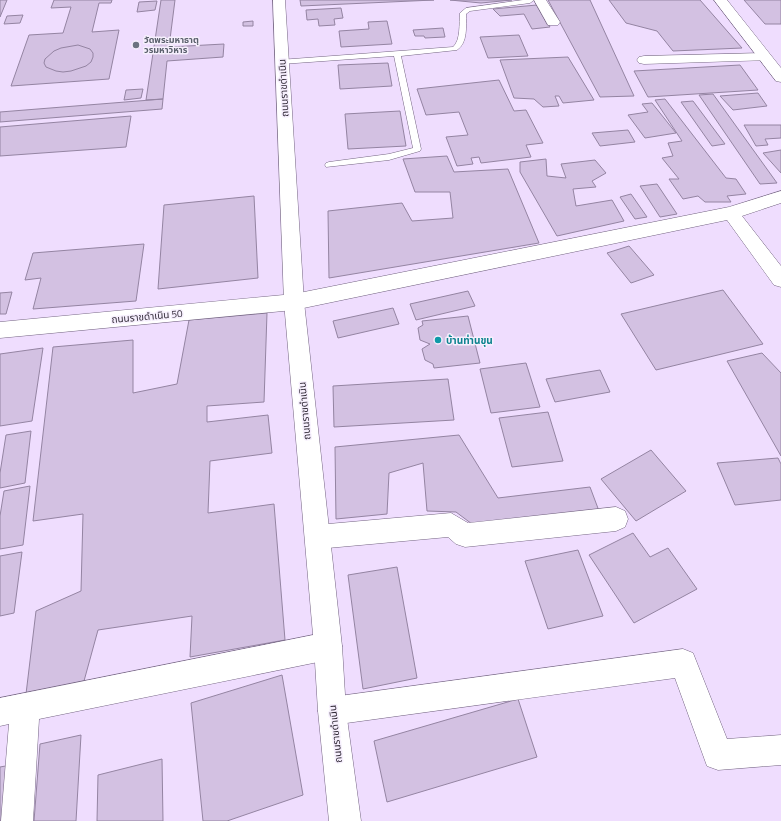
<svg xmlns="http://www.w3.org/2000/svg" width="781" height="821" font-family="'Titillium Web','Noto Sans Thai',sans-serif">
	<rect width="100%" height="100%" fill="#efddfe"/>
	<path fill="#d3c1e2" stroke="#9484a2" d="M0,0H7L0,17Z
		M54,0H112L111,3H99L92,32L119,30L109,79L11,86L29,35L63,33L71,7L51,8Z
		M161,0H175L169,47L224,44L223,57L167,61L163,99L146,100Z
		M300,0H434L301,6Z
		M450,0H512L481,3Z
		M548,0H590L634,96L600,97Z
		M609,0H700L742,48L673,51L657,31L626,23Z
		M744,0H781V24H765Z
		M157,1L155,10L137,12L139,2Z
		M537,5L550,27L532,29L524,14L500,16L493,9Z
		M341,8L343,18L334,19L335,25L319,26L318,19L307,20L306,10Z
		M23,15L20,23L4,24L7,16Z
		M253,21V26H243V22Z
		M387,21L392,44L341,47L339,31L369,29L368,22Z
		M443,28L445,37L425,38L424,36H415L413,30Z
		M519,35L528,56L488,58L480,37Z
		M78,45L90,49L93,53V57L91,62L86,66L71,71L63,72L56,71L46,67L44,63L45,59L54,51L61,48Z
		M568,57L594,100L563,103L559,96H555L559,106L543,107L534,99L514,98L500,60Z
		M388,63L392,86L340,89L338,65Z
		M740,65L758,90L648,97L634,71Z
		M499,80L514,111L526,110L543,143L526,145L531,157L481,163L479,157L471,158L473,164L457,166L446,137L468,135L459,112L426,115L417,89Z
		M143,89L141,98L124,100L126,90Z
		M758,93L767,106L733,110L720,96Z
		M713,94L777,183L760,184L699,95Z
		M163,99L162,109L0,122V112Z
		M665,99L726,178L736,179L746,194L727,196L731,202H705L698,196L683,199L669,179H679L662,158L673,156L668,143L682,141L655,100Z
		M693,101L725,144L712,146L681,102Z
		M652,103L676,133L645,138L628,115L648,112L642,104Z
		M400,111L406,146L348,149L345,114Z
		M131,116L126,147L0,156V127Z
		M744,125H781V138L765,139L768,145L756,146Z
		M628,130L635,142L600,146L592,133Z
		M781,150V173L763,153Z
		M447,156L454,172L508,169L539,243L329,278L328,211L402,203L412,221L453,218L450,192H415L403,159Z
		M546,159L547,176L566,178L561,164L595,160L606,173L592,181L596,187L573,189L576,206L612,200L624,221L557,236L520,172V162Z
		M657,184L677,214L660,217L640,186Z
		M631,194L647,217L635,219L620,197Z
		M254,196L258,278L158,289L164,205Z
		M144,244L136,301L33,309L41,278L25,280L33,253Z
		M629,246L654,275L631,283L607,253Z
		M723,290L763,344L656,370L621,314Z
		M468,291L475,306L416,320L410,304Z
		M12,292L6,314H0V293Z
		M393,308L399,324L338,338L333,321Z
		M267,313L264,402L207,406V422L268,415L272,453L210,461L208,513L274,504L285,640L190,657L192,616L98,630L84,681L26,694L36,611L81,591L83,514L33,521L53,347L133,340V393L177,384L189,320Z
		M468,316L480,363L434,368L433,364L425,360L422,349L430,344L420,340L418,328L423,325L422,321Z
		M43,348L32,421L0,426V354Z
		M762,353L781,373V456L727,361Z
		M526,363L540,407L491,413L480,369Z
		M600,370L610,392L555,402L546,379Z
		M448,379L454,420L334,427L333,386Z
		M548,412L563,461L512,467L499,418Z
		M31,431L25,483L0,488V473L6,435Z
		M459,435L498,498L590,487L599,511L472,524L456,512L427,511L423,463L389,473L387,514L336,519L335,447Z
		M651,450L686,491L636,521L601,479Z
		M778,458L781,464V500L735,505L717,463Z
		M30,486L23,545L0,549V516L4,491Z
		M633,533L650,557L668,548L697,589L634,623L589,555Z
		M578,550L603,616L548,629L525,561Z
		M22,552L14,613L0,616V556Z
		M397,567L417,678L363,689L348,575Z
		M282,675L303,795L227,821H203L191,703Z
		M518,699L537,757L387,802L374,741Z
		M81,735L76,821H34L40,744Z
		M162,759L163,821H97L98,775Z
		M11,765L4,821H0V767Z"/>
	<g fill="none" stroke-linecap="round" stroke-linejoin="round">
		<g stroke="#746582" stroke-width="1">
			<path id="lane" d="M523,0H534L530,3L470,11L466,14C466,25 468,43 457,50L401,56L421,149L420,151L389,160L326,167L325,165L326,163L329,162L389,154L413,148L394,56L282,64H279V60L453,47C461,40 459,23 460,13L466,8Z"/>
		</g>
		<g stroke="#746582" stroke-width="1">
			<path id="street" d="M534,0H546L560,22L558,25H548Z
				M764,53L769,54L771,57L769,60L644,64L639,63L637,60L639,57L644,56Z
				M781,191V203L742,216L781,266V287L774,285L727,220L294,310L0,338V322L294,294L729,207Z
				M616,507L625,511L628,519L625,527L616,531L465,547L456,544L448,537L317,549L308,546L305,537L308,528L317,525L451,513L468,523Z
				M328,632L338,636L342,646L338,656L328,660L39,719L33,821H1L9,724L0,726V698Z
				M683,649L693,653L727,739L781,735V765L718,770L707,766L675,678L332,725L322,721L318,711L322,701L332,697Z"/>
		</g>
		<g stroke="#746582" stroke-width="1">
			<path id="secondary" d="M273,0H285L304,302L342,646L346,711L361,821H329L318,711L314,646L284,302Z
				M714,0H727L781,68V82L776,81Z"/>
		</g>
		<use href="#lane" fill="#fff" fill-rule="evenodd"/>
		<use href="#street" fill="#fff" fill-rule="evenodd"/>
		<use href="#secondary" fill="#fff" fill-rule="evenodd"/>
	</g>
	<circle fill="#6b7280" stroke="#f6effd" stroke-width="1.5" cx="136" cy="45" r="4"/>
	<circle fill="#0f9aa8" stroke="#f6effd" stroke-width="1.5" cx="438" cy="340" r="4"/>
	<g text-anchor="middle" stroke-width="3" stroke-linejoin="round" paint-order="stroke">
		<g font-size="9" font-weight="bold" fill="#5b616d" stroke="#f6effd" text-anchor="start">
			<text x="144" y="43">วัดพระมหาธาตุ<tspan x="144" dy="10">วรมหาวิหาร</tspan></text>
		</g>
		<g font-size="10" fill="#312a37" stroke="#f6effd">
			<text transform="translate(283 88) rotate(-93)" y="4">ถนนราขดำเนิน</text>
			<text transform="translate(147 316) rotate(-5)" y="4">ถนนราขดำเนิน 50</text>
			<text transform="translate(304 411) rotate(-95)" y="4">ถนนราขดำเนิน</text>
			<text transform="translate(335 734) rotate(-96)" y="4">ถนนราขดำเนิน</text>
		</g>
		<g font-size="10" font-weight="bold" fill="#0d838f" stroke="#f6effd" text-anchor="start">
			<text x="446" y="344">บ้านท่านขุน</text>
		</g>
	</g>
</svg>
